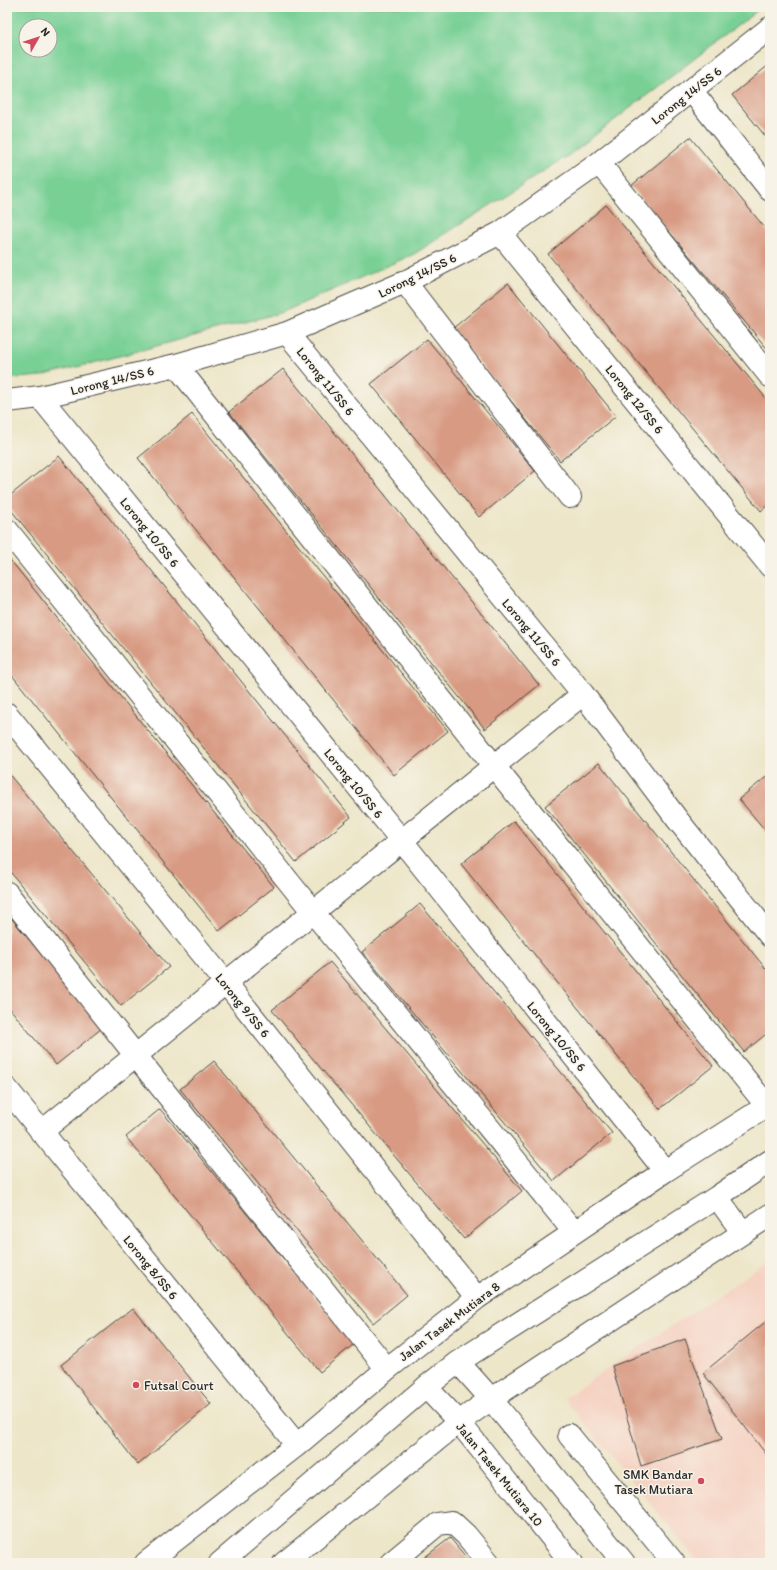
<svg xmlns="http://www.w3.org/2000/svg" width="777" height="1570" font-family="Itim,sans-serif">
	<rect width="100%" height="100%" fill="#f7f3e8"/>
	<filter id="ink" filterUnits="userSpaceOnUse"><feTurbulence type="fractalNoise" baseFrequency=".025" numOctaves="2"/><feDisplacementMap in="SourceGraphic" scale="8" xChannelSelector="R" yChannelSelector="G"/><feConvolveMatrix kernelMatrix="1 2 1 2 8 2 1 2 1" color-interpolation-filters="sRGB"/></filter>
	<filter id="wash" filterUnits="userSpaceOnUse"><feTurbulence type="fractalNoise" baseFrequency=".012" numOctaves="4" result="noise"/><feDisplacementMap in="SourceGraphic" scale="16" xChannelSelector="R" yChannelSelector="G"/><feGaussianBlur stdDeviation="0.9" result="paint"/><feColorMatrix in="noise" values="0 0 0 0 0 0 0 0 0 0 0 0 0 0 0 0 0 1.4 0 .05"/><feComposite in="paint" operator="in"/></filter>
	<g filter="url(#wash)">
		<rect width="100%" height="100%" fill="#ede6c9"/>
		<path fill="#f5d2c2" d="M770,1260V1563H699L564,1398Z"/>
		<path fill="#78d095" stroke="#527e60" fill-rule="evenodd" d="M7,7H762L569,155L414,254L283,312L101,361L41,376L7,379ZM26,26H50V50H26Z"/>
		<g id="blocks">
			<path fill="#d89a82" d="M770,64V142L732,95Z
				M690,137L770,234V352L631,186Z
				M606,205L770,403V503L761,511L548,254Z
				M508,283L616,416L560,461L452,329Z
				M427,339L535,471L479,517L371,384Z
				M283,369L539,685L485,729L229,412Z
				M192,414L448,731L394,775L138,458Z
				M59,456L351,817L296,862L7,505V498Z
				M7,556L274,887L219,931L7,669Z
				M599,763L770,974V1031L744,1052L545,806Z
				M7,772L169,967L121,1006L7,868Z
				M770,774V836L739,799Z
				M514,821L713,1066L660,1109L461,864Z
				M420,904L612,1133L554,1181L362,952Z
				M7,913L102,1028L56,1065L7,1005Z
				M330,962L522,1191L464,1239L272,1010Z
				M214,1061L407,1295L373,1323L180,1089Z
				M160,1109L354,1344L320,1372L126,1137Z
				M133,1308L211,1404L138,1465L61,1365Z
				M770,1318V1459L703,1373Z
				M685,1339L722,1439L641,1466L612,1366Z
				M450,1538L471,1563H417Z"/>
		</g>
	</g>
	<g filter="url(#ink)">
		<use href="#blocks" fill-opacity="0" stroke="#484743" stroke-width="1"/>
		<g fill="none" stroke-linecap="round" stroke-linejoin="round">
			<g stroke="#484743" stroke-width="24">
				<path id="minor" d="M691,90L770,190
					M599,163L770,376
					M500,233L770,566
					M405,282L570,497
					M287,333L583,694L677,819L770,936
					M176,365L494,766L767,1106
					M40,397L402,841L665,1171
					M7,401L40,397L176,365L287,333L405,282L500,233L599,163L770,28
					M7,530L313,912L574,1232
					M7,714L226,983L477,1298
					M7,893L136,1056L387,1369
					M7,1089L297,1445
					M41,1132L583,694
					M717,1197L743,1233
					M458,1362L491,1399L624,1563
					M426,1387L459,1422L572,1563
					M569,1435L674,1563
					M146,1563L297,1445L387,1369L477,1298L665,1171L770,1104
					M220,1563L426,1387L458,1362L717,1197L770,1161
					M284,1563L459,1422L491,1399L770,1215
					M391,1563L438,1524L452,1522L466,1535L489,1563"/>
			</g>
			<use href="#minor" stroke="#fff" stroke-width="22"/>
		</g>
	</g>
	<g fill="#d1495b" stroke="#f7f3e8" stroke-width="1.5">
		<circle cx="136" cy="1385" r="4"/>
		<circle cx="701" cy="1481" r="4"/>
	</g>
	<g text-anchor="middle" stroke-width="3" stroke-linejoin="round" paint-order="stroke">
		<g font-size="13" fill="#2b2b2b" stroke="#f7f3e8">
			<text transform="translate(686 95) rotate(-38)" y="5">Lorong 14/SS 6</text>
			<text transform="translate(417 275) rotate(-26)" y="5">Lorong 14/SS 6</text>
			<text transform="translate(112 380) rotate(-14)" y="5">Lorong 14/SS 6</text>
			<text transform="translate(326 381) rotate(51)" y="5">Lorong 11/SS 6</text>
			<text transform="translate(635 399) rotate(51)" y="5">Lorong 12/SS 6</text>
			<text transform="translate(150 532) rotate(51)" y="5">Lorong 10/SS 6</text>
			<text transform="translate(532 632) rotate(50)" y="5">Lorong 11/SS 6</text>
			<text transform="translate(354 783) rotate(51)" y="5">Lorong 10/SS 6</text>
			<text transform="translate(243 1005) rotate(51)" y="5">Lorong 9/SS 6</text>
			<text transform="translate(557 1036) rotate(51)" y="5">Lorong 10/SS 6</text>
			<text transform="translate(151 1267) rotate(51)" y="5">Lorong 8/SS 6</text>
			<text transform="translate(449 1321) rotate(-37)" y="5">Jalan Tasek Mutiara 8</text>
			<text transform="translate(500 1474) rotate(51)" y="5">Jalan Tasek Mutiara 10</text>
		</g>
		<g font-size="13" fill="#2b2b2b" stroke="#f7f3e8" text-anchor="start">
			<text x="144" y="1390">Futsal Court</text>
			<text x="693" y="1479" text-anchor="end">SMK Bandar<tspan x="693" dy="15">Tasek Mutiara</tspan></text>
		</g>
	</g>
	<rect width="777" height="1570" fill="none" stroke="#f7f3e8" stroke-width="24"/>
	<g transform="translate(38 38) rotate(51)"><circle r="19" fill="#f7f3e8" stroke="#a5a39c"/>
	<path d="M0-3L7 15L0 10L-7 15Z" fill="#d1495b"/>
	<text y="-6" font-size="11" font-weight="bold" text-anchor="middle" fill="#2b2b2b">N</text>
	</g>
</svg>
